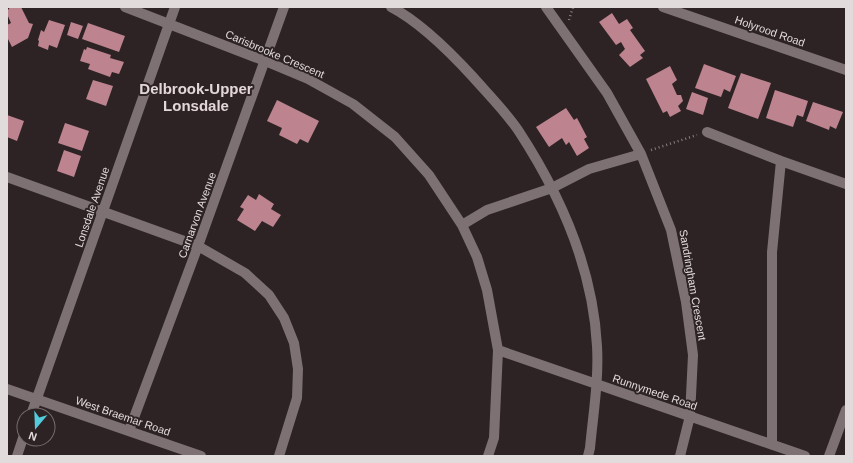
<svg xmlns="http://www.w3.org/2000/svg" width="853" height="463" font-family="Helvetica,sans-serif">
	<rect width="100%" height="100%" fill="#2d2325"/>
	<path fill="#bd838f" d="M10,7H21L29,23L33,24L28,38L12,47L7,37V25L11,23L7,14L8,10Z
		M612,13L619,24L627,19L633,28L630,30L645,51L640,55L643,58L630,67L619,55L625,49L621,42L616,45L599,22Z
		M49,20L65,25L57,48L49,45L48,50L38,46L39,41L38,40L41,30L44,32Z
		M71,22L83,26L78,39L67,35Z
		M88,23L125,36L119,52L82,39Z
		M87,47L111,55L110,58L124,62L119,74L112,72L110,77L88,69L90,64L80,61L84,49L86,50Z
		M704,64L736,76L730,92L724,89L721,97L695,88Z
		M670,66L677,80L672,84L677,95H681L683,101L678,106L681,111L670,117L667,111L663,113L646,79Z
		M741,73L771,83L758,119L728,108Z
		M93,80L113,86L106,106L86,99Z
		M775,90L808,101L803,117L797,115L793,127L766,118Z
		M692,92L708,98L703,115L686,109Z
		M277,100L319,121L308,143L300,139L297,144L279,135L282,128L267,121Z
		M813,102L843,112L836,129L830,126L829,130L806,121Z
		M566,108L574,120L577,118L587,137L584,139L589,148L577,156L569,142L566,145L562,138L549,147L536,127Z
		M7,115L24,121L17,141L7,137Z
		M65,123L89,131L82,151L58,143Z
		M64,150L81,156L74,177L57,171Z
		M259,194L274,204L271,209L281,215L273,227L262,221L255,231L237,220L244,209L240,207L248,195L256,200Z"/>
	<g fill="none" stroke-linecap="round" stroke-linejoin="round">
		<path stroke="#867e7f" stroke-width="2.5" stroke-dasharray="1 3" stroke-linecap="butt" d="M569,20L573,7
			M651,150L697,135"/>
		<path stroke="#7d7173" stroke-width="10" d="M125,7L265,61L308,79L353,104L395,137L429,175L462,225L477,257L487,290L498,350L494,438L488,456
			M391,7C420,22 451,53 473,77C488,94 505,111 518,130C560,194 593,269 597,346C599,380 593,415 590,448L588,456
			M546,7L607,93L641,154L671,230L686,302L693,355L690,416L680,456
			M663,7L846,70
			M707,132L781,161L846,184
			M7,177L198,246L245,273L269,295L284,318L294,343L298,369L297,398L279,456
			M462,225L487,210L552,188L589,169L641,154
			M498,350L805,456
			M7,389L201,456
			M31,415L175,7
			M129,431L198,246L284,7
			M772,445V252L781,161
			M17,456L24,435
			M829,456L846,410"/>
	</g>
	<g text-anchor="middle" stroke-width="4" stroke-linejoin="round" paint-order="stroke">
		<g font-size="11" fill="#e2dbdc" stroke="#2d2325">
			<text transform="translate(770 31) rotate(19)" y="4">Holyrood Road</text>
			<text transform="translate(275 54) rotate(23)" y="4">Carisbrooke Crescent</text>
			<text transform="translate(92 207) rotate(-71)" y="4">Lonsdale Avenue</text>
			<text transform="translate(197 215) rotate(-70)" y="4">Carnarvon Avenue</text>
			<text transform="translate(693 285) rotate(80)" y="4">Sandringham Crescent</text>
			<text transform="translate(655 392) rotate(19)" y="4">Runnymede Road</text>
			<text transform="translate(123 416) rotate(19)" y="4">West Braemar Road</text>
		</g>
		<g font-size="15" font-weight="bold" fill="#e3d6d9" stroke="#2d2325">
			<text x="196" y="94">Delbrook-Upper<tspan x="196" dy="17">Lonsdale</tspan></text>
		</g>
	</g>
	<rect width="853" height="463" fill="none" stroke="#e2dbdc" stroke-width="16"/>
	<g transform="translate(36 427) rotate(199)"><circle r="19" fill="#2d2325" stroke="#756d6e"/>
	<path d="M0-3L7 15L0 10L-7 15Z" fill="#53cbdc"/>
	<text y="-6" font-size="11" font-weight="bold" text-anchor="middle" fill="#e2dbdc">N</text>
	</g>
</svg>
